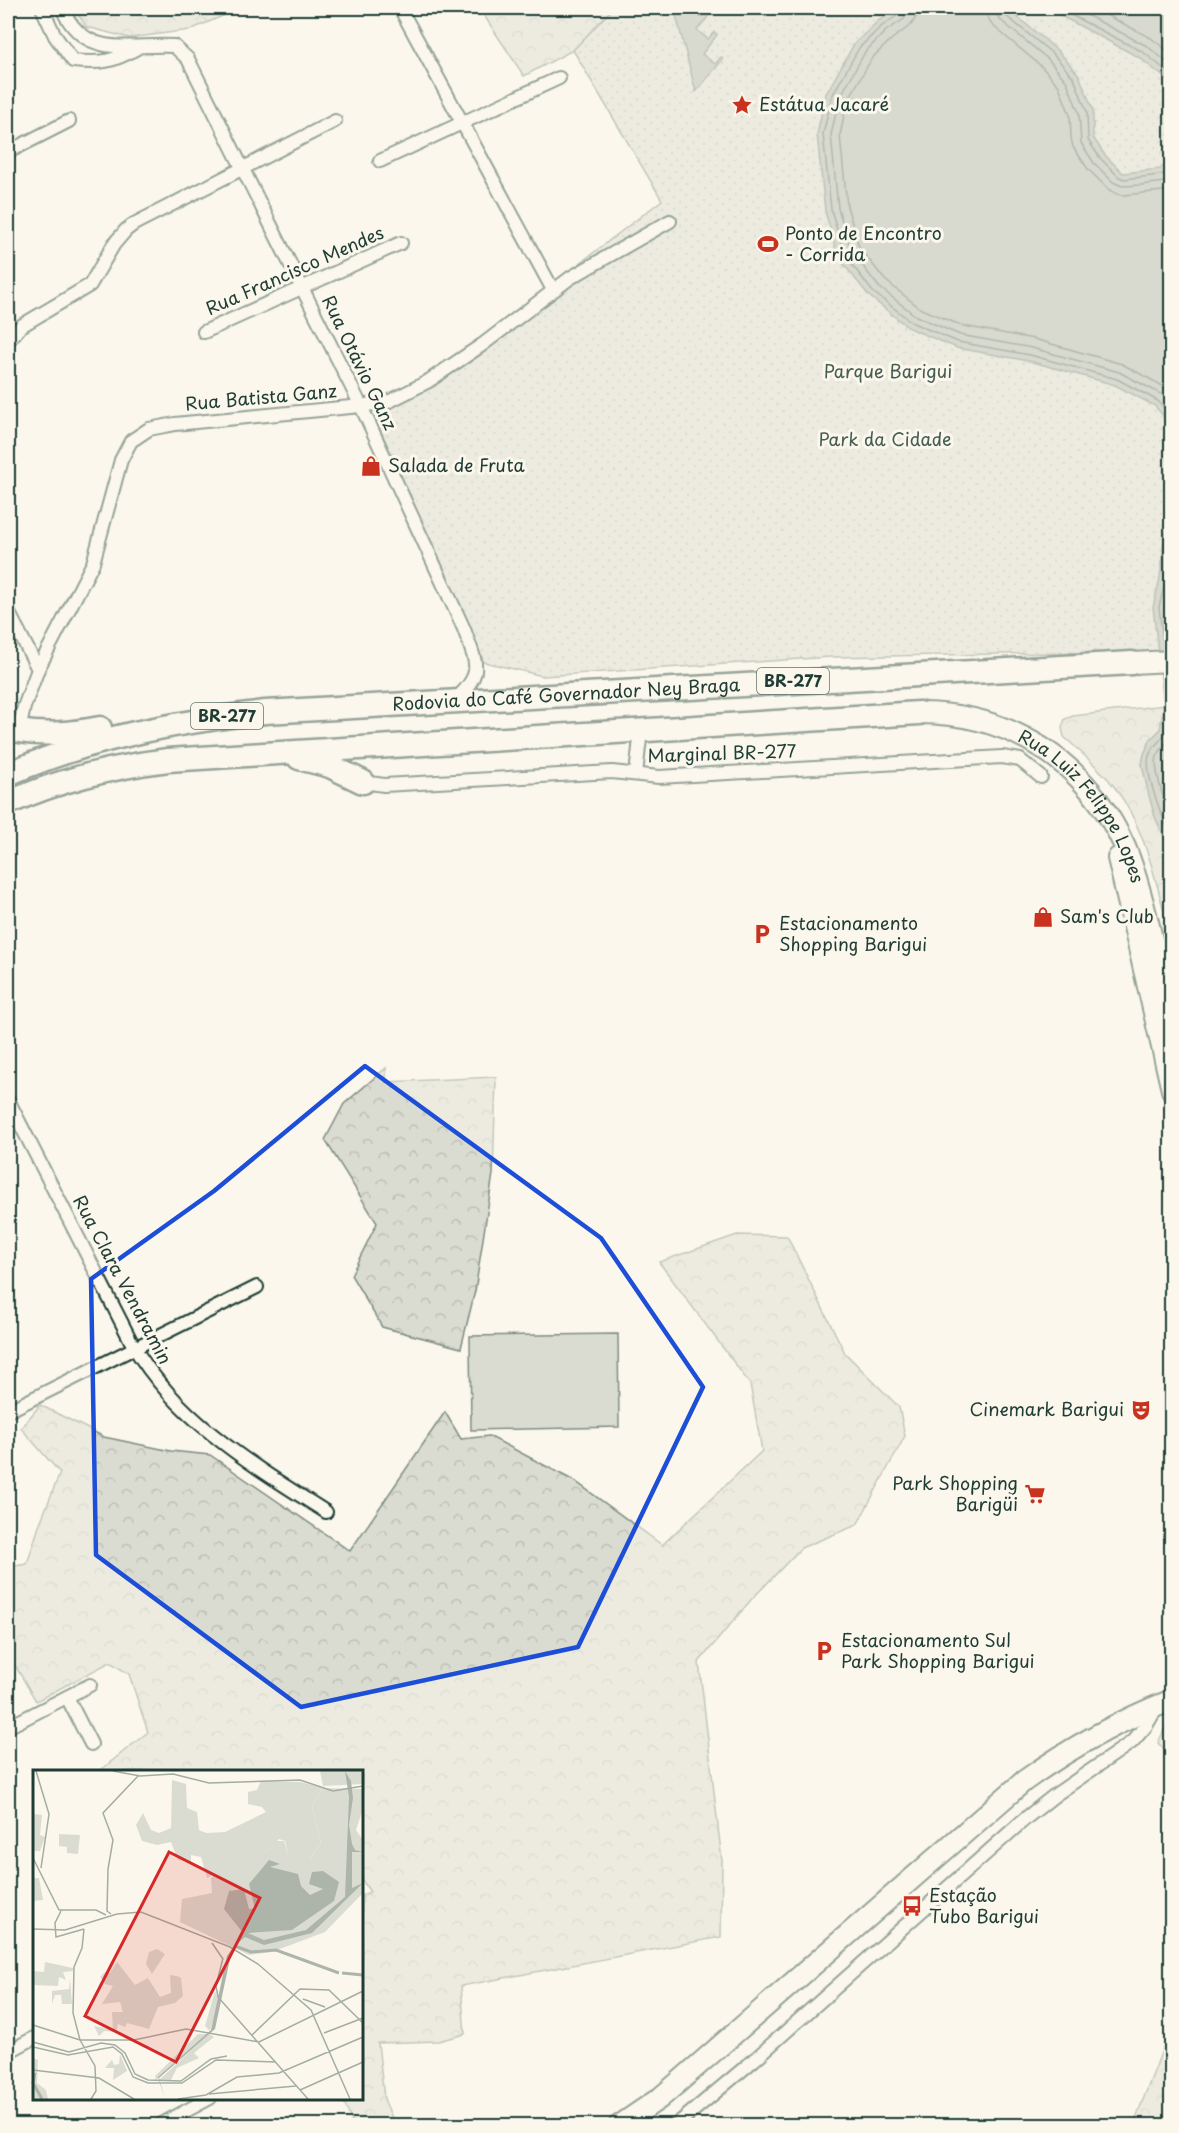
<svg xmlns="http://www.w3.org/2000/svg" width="1179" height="2133" font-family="'Playpen Sans',sans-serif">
	<defs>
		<pattern id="grass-dots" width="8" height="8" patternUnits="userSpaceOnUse" patternTransform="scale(1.5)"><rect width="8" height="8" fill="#dbdcd1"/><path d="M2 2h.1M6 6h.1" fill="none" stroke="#bcbeb4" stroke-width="1.8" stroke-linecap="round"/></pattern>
		<pattern id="forest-crowns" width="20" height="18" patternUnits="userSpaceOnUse" patternTransform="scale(1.5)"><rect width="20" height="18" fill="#dbdcd1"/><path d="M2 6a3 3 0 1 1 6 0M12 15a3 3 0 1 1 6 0" fill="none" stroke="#bcbeb4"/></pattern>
	</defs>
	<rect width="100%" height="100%" fill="#fbf7ec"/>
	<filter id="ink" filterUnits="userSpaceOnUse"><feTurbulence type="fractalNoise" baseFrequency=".0167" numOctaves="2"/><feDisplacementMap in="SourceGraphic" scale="12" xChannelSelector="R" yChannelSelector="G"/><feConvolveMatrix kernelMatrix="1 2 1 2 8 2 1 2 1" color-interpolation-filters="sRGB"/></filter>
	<g filter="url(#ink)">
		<path fill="url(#grass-dots)" stroke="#7d8c82" stroke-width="1.5" d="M613,8H1171V651L831,657L543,676L484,662L376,420L662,200L573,50Z"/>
		<path fill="url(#forest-crowns)" stroke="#7d8c82" stroke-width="1.5" d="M73,8H241L190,30L129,38L87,27Z
			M479,8H613L573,50L524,76Z
			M1164,705L1160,730L1151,739L1144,754L1142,765L1155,817L1171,851V941C1158,888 1145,821 1108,779C1094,764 1079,750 1064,737L1062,728L1065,719L1073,716Z
			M386,1068V1082L496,1077L493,1174L475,1291L461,1348L382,1327L351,1275L377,1223L325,1140L344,1104Z
			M737,1235L787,1236L845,1353L899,1407L905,1436L857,1525L801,1548L750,1601L699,1662L722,1861L721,1937L461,1986L465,2034L438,2041L378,2043L384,2099L395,2125H353L343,2099L362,2098V1895L370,1892L362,1880V1772L101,1771L102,1769L148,1732L129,1674L110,1662L36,1701L12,1660L8,1661V1567L27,1564L40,1523L60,1473L21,1428L40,1405L104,1437L171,1451L210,1455L350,1551L445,1412L461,1439L489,1436L576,1482L662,1545L762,1451L750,1384L659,1262Z
			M1171,1720H1172L1171,1757L1158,1743L1168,1721Z
			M1171,2027V2111L1166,2125L1133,2126Z"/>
		<path fill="#dbdcd1" stroke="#7d8c82" stroke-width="1.5" d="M618,1334L619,1427L471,1430L470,1336Z"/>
		<path fill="#adb4aa" stroke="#74847b" stroke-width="1.5" d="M674,8H691L702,16L708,9L712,12L697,30L708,39L714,32L717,35L702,54L715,64L721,57L723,59L696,92Z
			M898,8H1004L1008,9L1057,50L1079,75L1093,110V137L1104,154L1123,173L1160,169L1171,161V425L1155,406L1115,385L1029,361L957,348L909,328L869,296L838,257L825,211L817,134L826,94L854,44L878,21Z
			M1052,8H1171V83L1140,58L1063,17Z
			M1171,516V851L1155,817L1149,796L1142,765L1144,754L1151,739L1160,730L1164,705L1153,607L1160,578L1164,539Z"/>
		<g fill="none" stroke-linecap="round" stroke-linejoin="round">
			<path stroke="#586d63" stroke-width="1.5" d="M901,8L898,15L882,26L859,48L832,96L823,134L831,209L844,254L873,292L913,323L958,342L1030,355L1117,379L1158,401L1172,416
				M908,8L904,19L886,31L865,52L839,99L831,135L838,208L851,251L879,287L916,316L960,335L1032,348L1119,372L1161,394L1172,404
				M917,8L916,17L911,25L892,39L872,58L847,102L840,135L847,206L859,247L885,280L921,309L963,326L1034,339L1122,364L1172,391
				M986,8L988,17L992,25L1041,66L1059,86L1070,115L1071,138L1073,147L1088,169L1108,189L1117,194L1124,195L1163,191L1172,189
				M995,8L999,19L1048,59L1067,82L1079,113L1081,143L1094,163L1113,182L1122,186L1141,185L1164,182L1172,178
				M1003,8L1005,15L1053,54L1074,78L1087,112L1088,140L1100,158L1119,177L1124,179L1161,175L1172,169
				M1061,8L1067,13L1143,52L1172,75
				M1073,8L1147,46L1172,66
				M1093,8L1151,38L1172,54
				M1172,589L1167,608L1172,649
				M1164,650L1159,607L1166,579L1172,537
				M1166,673C1168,689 1173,718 1165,733C1161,741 1152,746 1149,756C1144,774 1163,820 1172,837
				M1172,737C1166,743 1160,749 1157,757C1153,769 1166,808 1172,820"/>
			<g stroke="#1f3d34" stroke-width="16">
				<path id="minor" d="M42,8L55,36L73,61C100,64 113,62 137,48
					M62,8C85,61 130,43 174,46L188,59L361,406L464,629C476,664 485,672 455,700
					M400,8L553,290
					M8,152L69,121
					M380,161L559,78
					M204,332L401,243
					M8,341L21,326L90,285L114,244L126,230L134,224L335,121
					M8,611L38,669
					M8,737L19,731L24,707L38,669L93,563L121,460L131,441L149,429L175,424L361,406L390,401L427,382L482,345L570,278L670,221
					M636,774L641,730
					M363,782L384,785L612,772L659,777L1002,757L1020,760L1041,777
					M8,1100L134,1347C179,1422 254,1466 326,1512
					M8,1411L257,1287
					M67,1697L91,1744
					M8,1727L90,1685
					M8,2052L34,2038
					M158,2126L210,2098
					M675,2126L754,2060L1026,1818L1055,1795L1132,1742L1146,1726L1157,1707"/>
			</g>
			<g stroke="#1f3d34" stroke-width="24">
				<g id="primary">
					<path d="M1132,663L1172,661"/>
					<path id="s1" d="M919,713C1011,713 1087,762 1125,847C1136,872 1142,899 1149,926C1156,957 1164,988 1172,1019"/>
					<path d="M1118,858L1172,1090"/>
					<path d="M619,2126L660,2098L681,2080L1024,1781C1070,1748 1118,1721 1172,1700"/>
				</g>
			</g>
			<g stroke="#1f3d34" stroke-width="27">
				<g id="motorway">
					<path d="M19,731C47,736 72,733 100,728"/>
					<path d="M299,758L330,766L363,782"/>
					<path id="s2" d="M8,774C90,738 176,722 265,712L1132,663"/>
					<path d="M8,803C59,780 112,767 168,760L919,713"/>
				</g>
			</g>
			<use href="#minor" stroke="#fbf7ec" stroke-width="12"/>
			<use href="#primary" stroke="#fbf7ec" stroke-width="20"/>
			<use href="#motorway" stroke="#fbf7ec" stroke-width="22"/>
		</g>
	</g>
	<path d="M0 0H1179V2133H0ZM365,1066L601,1238L703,1387L578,1647L301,1707L96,1555L91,1279L214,1191Z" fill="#fbf7ec" fill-opacity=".55" fill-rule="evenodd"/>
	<path fill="none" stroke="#1d4ed8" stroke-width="4.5" stroke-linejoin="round" d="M365,1066L601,1238L703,1387L578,1647L301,1707L96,1555L91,1279L214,1191Z"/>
	<defs>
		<g id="sight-bare" transform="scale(1.62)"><path d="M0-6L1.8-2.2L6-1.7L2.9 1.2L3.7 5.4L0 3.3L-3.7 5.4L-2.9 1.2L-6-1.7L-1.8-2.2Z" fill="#c8321e" stroke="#fbf7ec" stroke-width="2.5" paint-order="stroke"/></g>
		<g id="stadium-bare" transform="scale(1.62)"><path d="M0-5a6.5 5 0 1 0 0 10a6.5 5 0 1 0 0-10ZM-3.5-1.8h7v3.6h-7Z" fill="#c8321e" stroke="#fbf7ec" stroke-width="2.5" paint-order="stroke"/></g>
		<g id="shop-bare" transform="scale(1.62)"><path d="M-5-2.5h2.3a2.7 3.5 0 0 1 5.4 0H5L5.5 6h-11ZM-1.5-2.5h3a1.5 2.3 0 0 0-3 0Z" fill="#c8321e" stroke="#fbf7ec" stroke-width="2.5" paint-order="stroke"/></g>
		<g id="parking-bare" transform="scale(1.62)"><path d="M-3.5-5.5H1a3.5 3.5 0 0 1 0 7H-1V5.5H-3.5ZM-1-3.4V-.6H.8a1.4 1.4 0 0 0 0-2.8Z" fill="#c8321e" stroke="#fbf7ec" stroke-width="2.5" paint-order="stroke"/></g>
		<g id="theatre-bare" transform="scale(1.62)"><path d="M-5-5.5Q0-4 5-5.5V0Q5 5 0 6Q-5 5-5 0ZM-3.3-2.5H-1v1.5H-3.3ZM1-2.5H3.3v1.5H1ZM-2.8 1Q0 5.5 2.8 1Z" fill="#c8321e" stroke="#fbf7ec" stroke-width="2.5" paint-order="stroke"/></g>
		<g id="supermarket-bare" transform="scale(1.62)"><path d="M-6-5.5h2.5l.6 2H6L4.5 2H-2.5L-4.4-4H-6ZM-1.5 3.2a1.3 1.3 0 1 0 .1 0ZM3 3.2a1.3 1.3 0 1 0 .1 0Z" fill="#c8321e" stroke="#fbf7ec" stroke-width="2.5" paint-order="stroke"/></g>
		<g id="bus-bare" transform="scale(1.62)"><path d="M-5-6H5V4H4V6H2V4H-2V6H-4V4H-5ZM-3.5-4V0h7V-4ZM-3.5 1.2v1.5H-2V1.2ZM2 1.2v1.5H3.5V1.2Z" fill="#c8321e" stroke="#fbf7ec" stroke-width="2.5" paint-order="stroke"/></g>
	</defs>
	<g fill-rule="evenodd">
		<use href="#sight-bare" x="742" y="105"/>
		<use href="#stadium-bare" x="768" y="244"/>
		<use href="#shop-bare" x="371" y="466"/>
		<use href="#shop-bare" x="1043" y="917"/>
		<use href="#parking-bare" x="762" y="934"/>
		<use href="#theatre-bare" x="1141" y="1410"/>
		<use href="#supermarket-bare" x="1035" y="1494"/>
		<use href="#parking-bare" x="824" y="1651"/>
		<use href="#bus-bare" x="912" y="1906"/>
	</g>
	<g text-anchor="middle" stroke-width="6" stroke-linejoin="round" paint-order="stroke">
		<g fill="#fbf7ec" stroke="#61756b" stroke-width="1.5">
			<rect x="757" y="668" width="72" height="26" rx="4.5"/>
			<rect x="191" y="703" width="72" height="26" rx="4.5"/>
		</g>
		<g font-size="16" font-weight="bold" fill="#1f3d34">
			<text x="793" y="687">BR-277</text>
			<text x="227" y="722">BR-277</text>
		</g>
		<g font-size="18" fill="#1f3d34" stroke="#fbf7ec" text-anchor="start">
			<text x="759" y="111">Estátua Jacaré</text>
			<text x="785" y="240">Ponto de Encontro<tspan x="785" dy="21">- Corrida</tspan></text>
			<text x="388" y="472">Salada de Fruta</text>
			<text x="1060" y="923">Sam's Club</text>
			<text x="779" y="930">Estacionamento<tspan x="779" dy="21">Shopping Barigui</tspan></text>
			<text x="1124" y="1416" text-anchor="end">Cinemark Barigui</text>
			<text x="1018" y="1490" text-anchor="end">Park Shopping<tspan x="1018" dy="21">Barigüi</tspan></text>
			<text x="841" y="1647">Estacionamento Sul<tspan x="841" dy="21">Park Shopping Barigui</tspan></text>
			<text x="929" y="1902">Estação<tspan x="929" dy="21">Tubo Barigui</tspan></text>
		</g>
		<g font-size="18" fill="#1f3d34" stroke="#fbf7ec">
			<text transform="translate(295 271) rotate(-24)" y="6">Rua Francisco Mendes</text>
			<text transform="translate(359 363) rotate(64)" y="6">Rua Otávio Ganz</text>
			<text transform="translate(261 398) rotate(-5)" y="6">Rua Batista Ganz</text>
			<text dy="6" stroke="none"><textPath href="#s2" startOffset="567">Rodovia do Café Governador Ney Braga</textPath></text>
			<text transform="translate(722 754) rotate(-2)" y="6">Marginal BR-277</text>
			<text dy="6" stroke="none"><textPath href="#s1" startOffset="201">Rua Luiz Felippe Lopes</textPath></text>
			<text transform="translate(122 1280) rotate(62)" y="6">Rua Clara Vendramin</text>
		</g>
		<g font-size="18" fill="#455d53" stroke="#fbf7ec">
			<text x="888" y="378">Parque Barigui</text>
			<text x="885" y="446">Park da Cidade</text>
		</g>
	</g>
	<g transform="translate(33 1770)">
		<rect width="330" height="330" fill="#fbf7ec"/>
		<path d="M287,1H330V14L290,16ZM290,18L330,19V39L323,60L330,70V123L292,162L239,182L216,185L147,152L149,129L179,123L178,108L186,101L238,79L242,71H251L255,84L277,89L288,73L279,36ZM26,64L47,65L45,84L34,83V77L26,76Z" fill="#dbdcd1"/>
		<path d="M139,10L153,14L154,38L164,42L166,60L173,63L192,62L233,42L229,37L215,34V22L224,20L228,11L268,12L290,18L279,36L288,73L277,89L271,90L255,84L252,71L246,69L238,79L174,108L168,87L158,85V92L145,90L138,72L124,75L109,71L103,55L110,43L118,60L126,63L138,58ZM0,44L9,45L7,65L12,67L7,81H0ZM313,44V62L314,69L296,58L299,49ZM320,81L325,82L326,88L321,110ZM246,88L273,96L275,101L272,104L251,100ZM0,108H6L10,130L0,131ZM124,179L132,184L119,204L113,194L116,182ZM12,192L40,198V201L30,202L33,210L26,207L25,216L0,215V201L11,202ZM84,192L102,215L115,208L127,227L138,223L137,205L144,206L148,208L150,226L142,233L125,237L116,259L94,253L92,257L85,254L83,262L71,261L66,266L61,256L80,260L79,242H90L87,232L69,234L80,216L72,214L67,207L72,202L77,203ZM37,209L39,234H29L28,225H22L19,234V221L36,219ZM182,221L186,231L177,261L172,256ZM165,264H175L123,310L122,306ZM176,264L181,267L161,283L166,288L144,298L138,310H126ZM87,284L94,301L80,310L81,298H72L79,290L81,295L86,294ZM0,288L5,290L4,313L13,320L15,329H0Z" fill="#dbdcd1"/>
		<path d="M325,82L330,83V111L319,119L318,109L321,110L326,95ZM303,129L308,132L273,160L237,170L215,165L216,162L259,160Z" fill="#dbdcd1"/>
		<path d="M312,1L318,11L320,28L316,55L319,74L322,80L330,82H319V118L330,113L279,163L231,175L212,167L204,174L197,189L182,259L126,308L132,329L125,307L178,260L194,186L210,163L191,139L196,121L211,119L216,139H222L216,114L236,90L247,94L237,97L265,104L268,116L277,125L290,119L276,114L279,102L290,101L306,112L301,131L259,160L215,163L231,170L273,160L312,127L316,27Z" fill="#adb4aa"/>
		<path fill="none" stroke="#adb4aa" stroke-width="3" d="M202,176L218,182L243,180L306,203M309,203L330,205M2,303L0,313L9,329"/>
		<path fill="none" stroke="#a3ada2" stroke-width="1.5" d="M3,1L16,44L8,98M80,1L107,6L140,4L176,13L267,10L300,21M300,21L330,16M0,88L26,140H63L73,145M28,141L22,153L23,167L51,159M78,144L74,141L75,99L80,70L70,43L106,5M0,159L32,160L84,144L108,142L197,177M51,159L49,178L41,197L40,243L47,270L62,296L63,321L58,329M179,173L190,189M197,177L225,194L278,240L317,329M190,188L183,216L185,227L275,329M270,229L292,237M0,255L47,270H101L153,259L226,272L330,221M291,263L330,248M219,265L267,219L296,220L330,253M0,272L36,282L68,273L82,275L92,283L102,304L115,310L148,311L178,289L194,286M0,277L35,285L80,277L89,284L100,307L115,313H149L183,290L243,292M0,300L66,308L101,329M267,320L330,292M176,324L263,316M145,329L173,325L204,307L246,303L330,267"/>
		<path fill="#d62828" fill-opacity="0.15" stroke="#d62828" stroke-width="3" d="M136,82L227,128L143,292L52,246Z"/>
		<rect width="330" height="330" fill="none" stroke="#1f3d34" stroke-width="3"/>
	</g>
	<rect width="1179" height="2133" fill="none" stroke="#fbf7ec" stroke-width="30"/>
	<rect x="15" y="15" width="1149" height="2103" fill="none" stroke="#1f3d34" stroke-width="2" filter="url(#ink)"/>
</svg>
